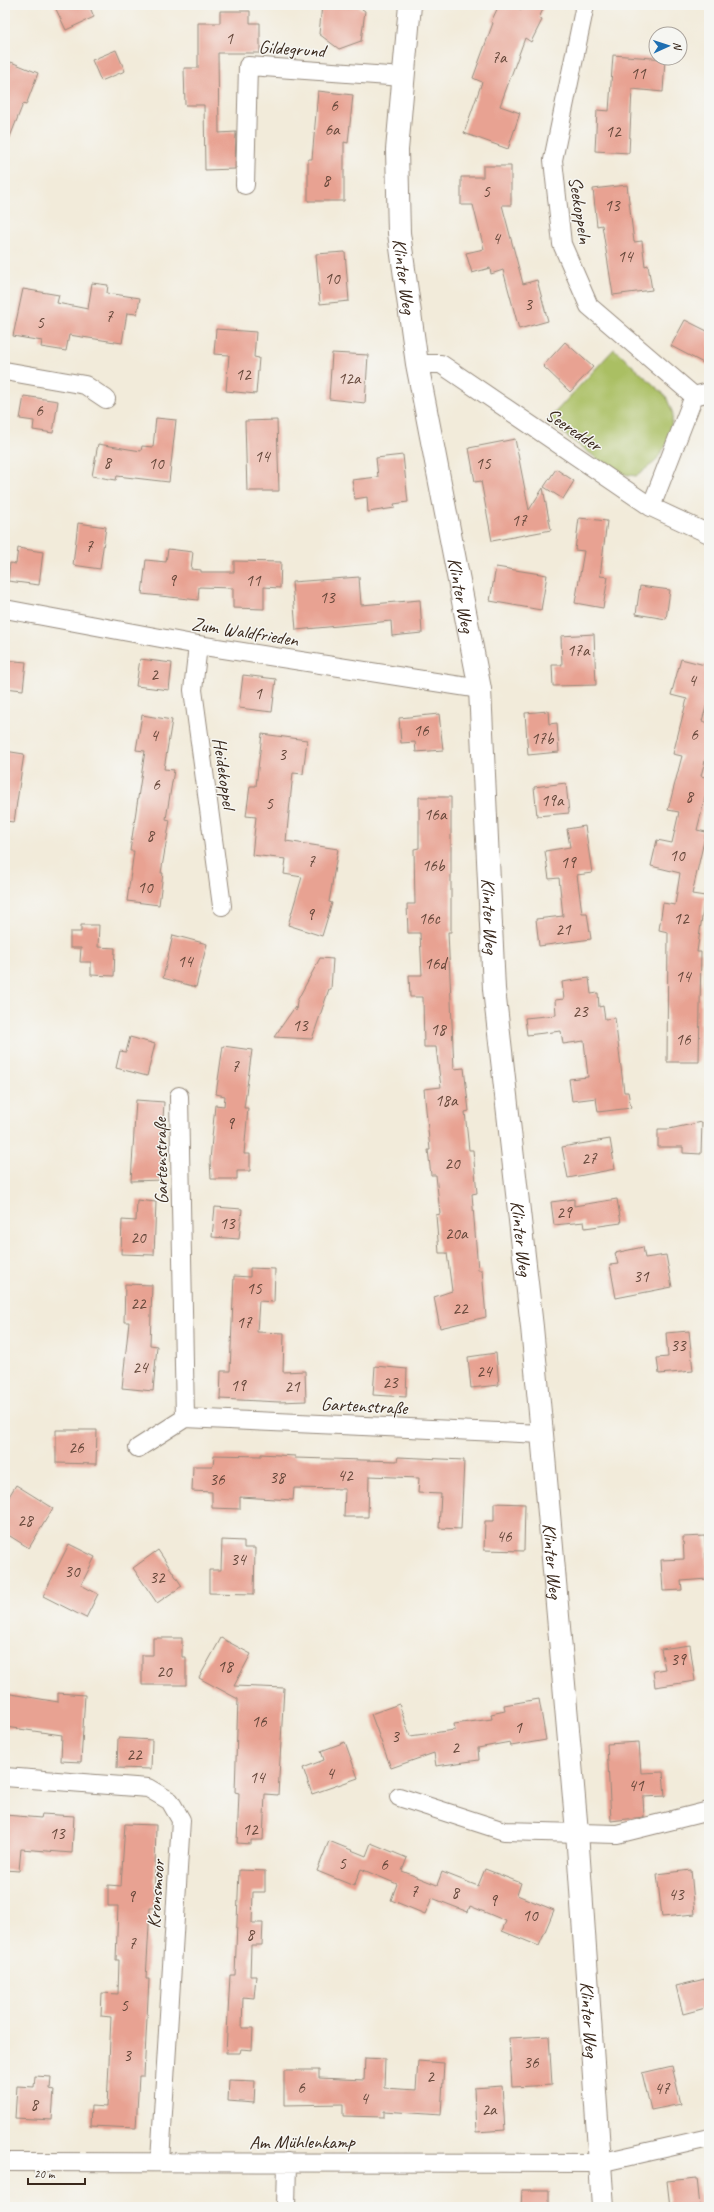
<svg xmlns="http://www.w3.org/2000/svg" width="714" height="2212" font-family="Caveat,sans-serif">
	<rect width="100%" height="100%" fill="#f6f6f2"/>
	<filter id="ink" filterUnits="userSpaceOnUse"><feTurbulence type="fractalNoise" baseFrequency=".025" numOctaves="2"/><feDisplacementMap in="SourceGraphic" scale="8" xChannelSelector="R" yChannelSelector="G"/><feConvolveMatrix kernelMatrix="1 2 1 2 8 2 1 2 1" color-interpolation-filters="sRGB"/></filter>
	<filter id="wash" filterUnits="userSpaceOnUse"><feTurbulence type="fractalNoise" baseFrequency=".012" numOctaves="4" result="noise"/><feDisplacementMap in="SourceGraphic" scale="16" xChannelSelector="R" yChannelSelector="G"/><feGaussianBlur stdDeviation="0.9" result="paint"/><feColorMatrix in="noise" values="0 0 0 0 0 0 0 0 0 0 0 0 0 0 0 0 0 1.4 0 .05"/><feComposite in="paint" operator="in"/></filter>
	<g filter="url(#wash)">
		<rect width="100%" height="100%" fill="#f2ebda"/>
		<path fill="#aabf63" stroke="#727440" d="M614,349L666,396L673,414L669,441L655,462L636,476L616,473L547,421Z"/>
		<g id="blocks">
			<path fill="#e8a292" d="M54,5H89L94,17L66,30Z
				M322,5H356L365,11L361,41L339,49L319,34Z
				M499,5H511L522,10L524,5H545L539,18L542,20L531,42L525,38L500,106L520,113L508,149L464,133L482,82L473,78L493,23L491,22Z
				M220,11H250V23H260V53H218L219,133L236,132L235,169L205,170L204,105H185L184,68H198V23H220Z
				M116,50L125,71L101,81L92,60Z
				M613,55L665,59L663,92L632,89L629,153L595,151L597,110L609,111Z
				M11,62L38,73L26,105L23,104L6,147L5,76Z
				M318,91L353,95L348,143L344,142V201H308V159H312Z
				M483,166H511V205H502L523,284L537,280L548,321L519,329L503,270L491,274L490,268L472,273L466,253L484,249L473,205H461V177H483Z
				M627,185L634,242L642,241L645,266L648,265L652,290L613,295L602,225L597,226L593,189Z
				M345,252L349,301L320,304L316,254Z
				M92,283L108,285L107,293L140,298L137,314L127,313L122,343L69,335L66,351L41,347L42,341L13,336L23,289L59,295L57,303L88,309Z
				M685,320L709,332V366L671,346Z
				M216,329L256,332L254,357L259,358L256,394L226,391L229,355L214,354Z
				M565,342L593,367L570,392L543,366Z
				M332,353L368,355L365,403L329,399Z
				M24,396L58,401L53,433L33,430L34,421L20,419Z
				M156,418L176,420L169,482L117,476L116,480L92,476L98,444L141,451L142,446L153,447Z
				M277,420L279,491H247L245,421Z
				M515,439L529,510L543,488L551,530L492,541L481,481L475,482L469,448Z
				M403,455L408,502L394,504L395,508L368,512L367,497L355,499L352,480L378,477L376,458Z
				M556,469L574,481L563,499L544,487Z
				M579,518L607,521L600,576L608,577L603,608L575,603L584,551L575,550Z
				M78,523L106,527L100,569L73,565Z
				M18,548L43,552L39,585L8,581L10,563L16,564Z
				M168,549L193,552L191,569L201,570V572H234V561L281,562L280,588L264,587V609L233,608V588L199,587L198,600L142,594L146,560L166,562Z
				M496,567L547,575L541,610L490,601Z
				M359,577L361,605L420,600L422,633L392,636L391,621L296,630L292,582Z
				M640,586L670,590L666,619L636,614Z
				M594,634L596,685L553,686L552,665H562L561,636Z
				M140,659L172,663L169,690L136,686Z
				M681,659L709,666V697L702,721L709,723V745L701,776L709,778V782L697,830L706,832L692,894L705,896L697,952H701L699,1062H667L668,932L659,930L663,903L675,905L680,873L651,866L657,840L672,843L679,812L668,810L682,756L673,754L687,699L671,695Z
				M5,660L26,662L23,690L5,688Z
				M243,675L276,679L272,712L239,708Z
				M548,711L549,724L557,723L559,752L528,755L525,713Z
				M439,714L443,750L416,752L415,742L401,743L399,718Z
				M142,715L172,720L164,769L174,770L166,819L170,820L161,873H163L159,905L127,901L134,851H130L145,751L136,750Z
				M262,734L307,740L303,774L293,773L286,841L338,849L329,902L332,903L322,936L288,925L302,877L284,874L286,859L252,855L256,817L246,816L250,786H256Z
				M5,751L24,754L14,822L5,821Z
				M566,783L569,813L537,816L534,787Z
				M419,797H451V932H448L454,1069L464,1068L469,1111L465,1112L469,1150H473L477,1193L472,1194L478,1270H482L486,1317L440,1328L434,1297L452,1291L447,1253H439L436,1215L440,1214L436,1175H431L428,1150H430L424,1089L441,1087L436,1047H424L423,997H410L409,975H422L420,933H408L407,904H415L414,849L419,848Z
				M585,826L592,873L577,875L582,913H587L591,939L539,946L536,919L563,916L559,878L549,879L545,851L570,847L567,829Z
				M81,925H99L98,947L115,948L114,976L91,975V962H80L81,948H70V932H81Z
				M173,935L207,944L196,987L163,978Z
				M320,958L333,959L331,989H329L312,1039L274,1037L295,1007L296,1011L297,1001Z
				M589,978L591,994L598,993L599,1007L603,1006L605,1019L615,1018L624,1092H628L631,1108L598,1112L596,1098L572,1101L569,1079L588,1077L584,1041L563,1044L561,1031L527,1035L525,1018L556,1015L555,1000L564,999L562,982Z
				M130,1037L155,1044L147,1076L116,1068L120,1051L126,1052Z
				M223,1046L252,1050L244,1108H248L244,1154H250V1171H237V1179H211L210,1160L215,1105L224,1106L225,1096L216,1094Z
				M136,1100L164,1102L161,1153L162,1180L131,1181Z
				M702,1122L701,1154L683,1153V1147H658V1129H669Z
				M610,1139L615,1169L568,1178L562,1147Z
				M574,1199V1206L617,1199L621,1223L585,1228L584,1222L554,1225L551,1202Z
				M137,1200L156,1202L154,1255L121,1254L122,1220L136,1221Z
				M215,1207L242,1209L239,1239L212,1237Z
				M643,1247L645,1258L666,1255L672,1287L616,1298L610,1265L618,1264L615,1253Z
				M250,1268L275,1269L274,1302L259,1301L257,1332L284,1333L283,1372L305,1371L306,1401L279,1402L220,1399L221,1371H230L234,1276L250,1277Z
				M125,1284L152,1285L150,1345L157,1346L153,1391L122,1388L129,1322H124Z
				M689,1331L693,1371L659,1374L657,1358L668,1357L666,1333Z
				M496,1353L499,1385L471,1388L468,1357Z
				M375,1366L407,1369L406,1397L373,1395Z
				M56,1430H97L96,1464L56,1463Z
				M261,1454L295,1456V1458L397,1461L398,1457L464,1460L461,1529L439,1528L441,1494L418,1493L419,1478L369,1476L368,1517H344L345,1489L294,1488L293,1500L240,1497V1509L212,1508V1492L192,1491L193,1466H213L214,1455L261,1456Z
				M16,1485L53,1508L29,1548L5,1533V1503Z
				M494,1503L525,1504L524,1551L484,1550L485,1521H494Z
				M705,1536L707,1579L681,1581L682,1590L663,1591L661,1560L684,1559L683,1537Z
				M222,1540L244,1541V1548H255L254,1594L209,1593V1570H221Z
				M69,1544L95,1557L81,1585L98,1594L86,1618L43,1596Z
				M158,1550L182,1586L157,1603L133,1568Z
				M153,1638H182V1657H186V1685H142V1655H153Z
				M221,1638L251,1654L234,1686L284,1688L278,1795L265,1794L263,1840H251V1844L237,1843L239,1793L235,1792L238,1699L199,1678Z
				M690,1645L695,1681L655,1687L653,1671L665,1669L661,1649Z
				M5,1693L58,1702V1693L85,1695L81,1762L61,1761L62,1735L5,1727Z
				M539,1699L546,1740L511,1746L510,1742L478,1748L479,1760L436,1766L434,1753L391,1768L371,1714L399,1704L410,1736L455,1730L454,1724L492,1719L491,1714L505,1711L504,1705Z
				M118,1738L152,1740L151,1769L117,1768Z
				M345,1742L358,1778L312,1794L303,1768L324,1760L321,1751Z
				M639,1742L641,1773L663,1772L665,1796L643,1797L644,1817L611,1821L607,1744Z
				M42,1814L74,1816L72,1853L21,1849L19,1871L5,1870V1815L41,1818Z
				M125,1824L156,1825L154,1908H150L146,1979H149L144,2076H139L136,2128L90,2126L91,2106L107,2107L111,2017L101,2016L102,1993L118,1994L119,1960H116L118,1906H108V1885L121,1886Z
				M329,1841L366,1856L371,1843L407,1858L402,1871L437,1885L442,1872L478,1886L485,1869L521,1883L517,1895L554,1910L539,1946L502,1931L506,1921L470,1906L468,1912L432,1898L425,1914L391,1900L397,1884L361,1869L354,1886L317,1871Z
				M239,1870L265,1871V1892H253L252,1923H263L262,1945H251L250,1976H256L254,1998L243,1997L242,2028H253L252,2050L241,2049L240,2053H226L230,1975H235Z
				M691,1870L695,1914L662,1917L657,1874Z
				M709,1978V2007L683,2014L676,1986Z
				M549,2036L552,2085L512,2087L509,2038Z
				M365,2058L385,2059L384,2088L416,2090L418,2061L444,2063L441,2115L384,2111V2117L343,2116V2104L284,2105V2070H319V2078L364,2080Z
				M672,2066L681,2104L651,2110L642,2073Z
				M35,2076L51,2077L50,2089L54,2090L52,2120L15,2118L17,2086L34,2087Z
				M229,2080L255,2081L254,2103L228,2101Z
				M502,2086L505,2130L476,2132L474,2088Z
				M697,2178L700,2207H670L667,2181Z
				M522,2190H549V2207H521Z"/>
		</g>
	</g>
	<g filter="url(#ink)">
		<use href="#blocks" fill-opacity="0" stroke="#968a7c" stroke-width="1"/>
		<g fill="none" stroke-linecap="round" stroke-linejoin="round">
			<g stroke="#968a7c" stroke-width="20">
				<path id="minor" d="M585,5L553,160L562,244L589,306L694,396L709,392
					M245,185L248,66L403,77
					M417,364H441L651,507L709,534
					M5,371L85,385L106,399
					M651,507L694,396
					M5,609L198,645L480,689
					M198,645L193,690L222,906
					M179,1096L185,1418L542,1434
					M138,1448L185,1418
					M5,1777L148,1788L170,1801L181,1820L160,2161
					M399,1797L504,1831L617,1834L709,1811
					M5,2162L599,2163L709,2138
					M286,2207L287,2162"/>
			</g>
			<g stroke="#968a7c" stroke-width="24">
				<g id="tertiary">
					<path id="s1" d="M410,5L397,150L399,233L417,364L480,689L494,989L532,1327L542,1434L577,1832L603,2207"/>
				</g>
			</g>
			<use href="#minor" stroke="#fff" stroke-width="18"/>
			<use href="#tertiary" stroke="#fff" stroke-width="22"/>
		</g>
	</g>
	<g text-anchor="middle" stroke-width="3" stroke-linejoin="round" paint-order="stroke">
		<g font-size="17" fill="#66483b">
			<text x="229" y="44">1</text>
			<text x="499" y="63">7a</text>
			<text x="638" y="79">11</text>
			<text x="334" y="111">6</text>
			<text x="332" y="135">6a</text>
			<text x="613" y="137">12</text>
			<text x="326" y="186">8</text>
			<text x="486" y="197">5</text>
			<text x="612" y="211">13</text>
			<text x="496" y="244">4</text>
			<text x="625" y="262">14</text>
			<text x="332" y="284">10</text>
			<text x="528" y="310">3</text>
			<text x="109" y="322">7</text>
			<text x="40" y="328">5</text>
			<text x="243" y="380">12</text>
			<text x="349" y="384">12a</text>
			<text x="39" y="416">6</text>
			<text x="262" y="462">14</text>
			<text x="107" y="468">8</text>
			<text x="156" y="469">10</text>
			<text x="483" y="469">15</text>
			<text x="519" y="526">17</text>
			<text x="89" y="552">7</text>
			<text x="172" y="586">9</text>
			<text x="253" y="586">11</text>
			<text x="327" y="603">13</text>
			<text x="578" y="656">17a</text>
			<text x="154" y="680">2</text>
			<text x="692" y="686">4</text>
			<text x="258" y="699">1</text>
			<text x="421" y="736">16</text>
			<text x="694" y="740">6</text>
			<text x="154" y="741">4</text>
			<text x="542" y="744">17b</text>
			<text x="282" y="760">3</text>
			<text x="156" y="790">6</text>
			<text x="689" y="802">8</text>
			<text x="552" y="806">19a</text>
			<text x="269" y="809">5</text>
			<text x="435" y="820">16a</text>
			<text x="150" y="841">8</text>
			<text x="677" y="861">10</text>
			<text x="311" y="867">7</text>
			<text x="568" y="868">19</text>
			<text x="433" y="871">16b</text>
			<text x="145" y="893">10</text>
			<text x="310" y="920">9</text>
			<text x="429" y="924">16c</text>
			<text x="681" y="924">12</text>
			<text x="563" y="935">21</text>
			<text x="185" y="967">14</text>
			<text x="435" y="969">16d</text>
			<text x="683" y="982">14</text>
			<text x="580" y="1017">23</text>
			<text x="300" y="1031">13</text>
			<text x="438" y="1035">18</text>
			<text x="683" y="1045">16</text>
			<text x="235" y="1072">7</text>
			<text x="446" y="1106">18a</text>
			<text x="230" y="1129">9</text>
			<text x="589" y="1164">27</text>
			<text x="452" y="1169">20</text>
			<text x="564" y="1218">29</text>
			<text x="227" y="1229">13</text>
			<text x="456" y="1239">20a</text>
			<text x="138" y="1243">20</text>
			<text x="641" y="1282">31</text>
			<text x="254" y="1294">15</text>
			<text x="138" y="1309">22</text>
			<text x="460" y="1314">22</text>
			<text x="244" y="1328">17</text>
			<text x="678" y="1351">33</text>
			<text x="140" y="1373">24</text>
			<text x="484" y="1377">24</text>
			<text x="390" y="1388">23</text>
			<text x="238" y="1391">19</text>
			<text x="292" y="1392">21</text>
			<text x="76" y="1453">26</text>
			<text x="345" y="1481">42</text>
			<text x="277" y="1483">38</text>
			<text x="217" y="1485">36</text>
			<text x="25" y="1526">28</text>
			<text x="504" y="1542">46</text>
			<text x="238" y="1565">34</text>
			<text x="72" y="1577">30</text>
			<text x="157" y="1583">32</text>
			<text x="678" y="1665">39</text>
			<text x="225" y="1672">18</text>
			<text x="164" y="1677">20</text>
			<text x="259" y="1727">16</text>
			<text x="518" y="1733">1</text>
			<text x="395" y="1742">3</text>
			<text x="455" y="1753">2</text>
			<text x="134" y="1760">22</text>
			<text x="330" y="1779">4</text>
			<text x="257" y="1783">14</text>
			<text x="636" y="1791">41</text>
			<text x="250" y="1835">12</text>
			<text x="57" y="1839">13</text>
			<text x="342" y="1869">5</text>
			<text x="384" y="1870">6</text>
			<text x="414" y="1897">7</text>
			<text x="455" y="1898">8</text>
			<text x="676" y="1900">43</text>
			<text x="131" y="1902">9</text>
			<text x="493" y="1906">9</text>
			<text x="530" y="1921">10</text>
			<text x="250" y="1940">8</text>
			<text x="132" y="1949">7</text>
			<text x="124" y="2011">5</text>
			<text x="127" y="2061">3</text>
			<text x="531" y="2068">36</text>
			<text x="430" y="2082">2</text>
			<text x="301" y="2093">6</text>
			<text x="662" y="2094">47</text>
			<text x="364" y="2104">4</text>
			<text x="34" y="2110">8</text>
			<text x="489" y="2115">2a</text>
		</g>
		<g font-size="19" fill="#3b2a1e" stroke="#f6f6f2">
			<text transform="translate(292 48) rotate(4)" y="7">Gildegrund</text>
			<text transform="translate(581 210) rotate(81)" y="7">Seekoppeln</text>
			<text dy="7" stroke="none"><textPath href="#s1" startOffset="272">Klinter Weg</textPath></text>
			<text transform="translate(574 429) rotate(34)" y="7">Seeredder</text>
			<text dy="7" stroke="none"><textPath href="#s1" startOffset="596">Klinter Weg</textPath></text>
			<text transform="translate(245 631) rotate(9)" y="7">Zum Waldfrieden</text>
			<text transform="translate(225 773) rotate(82)" y="7">Heidekoppel</text>
			<text dy="7" stroke="none"><textPath href="#s1" startOffset="919">Klinter Weg</textPath></text>
			<text transform="translate(160 1161) rotate(-91)" y="7">Gartenstraße</text>
			<text dy="7" stroke="none"><textPath href="#s1" startOffset="1243">Klinter Weg</textPath></text>
			<text transform="translate(364 1405) rotate(3)" y="7">Gartenstraße</text>
			<text dy="7" stroke="none"><textPath href="#s1" startOffset="1567">Klinter Weg</textPath></text>
			<text transform="translate(155 1894) rotate(-86)" y="7">Kronsmoor</text>
			<text dy="7" stroke="none"><textPath href="#s1" startOffset="2027">Klinter Weg</textPath></text>
			<text x="302" y="2148">Am Mühlenkamp</text>
		</g>
	</g>
	<rect width="714" height="2212" fill="none" stroke="#f6f6f2" stroke-width="20"/>
	<g transform="translate(668 46) rotate(87)"><circle r="19" fill="#f6f6f2" stroke="#aba49d"/>
	<path d="M0-3L7 15L0 10L-7 15Z" fill="#1f6fb2"/>
	<text y="-6" font-size="11" font-weight="bold" text-anchor="middle" fill="#3b2a1e">N</text>
	</g>
	<path d="M28 2178v6h57v-6" fill="none" stroke="#3b2a1e" stroke-width="2"/>
	<text x="34" y="2178" font-size="12" fill="#3b2a1e" stroke="#f6f6f2" stroke-width="3" paint-order="stroke">20 m</text>
</svg>
